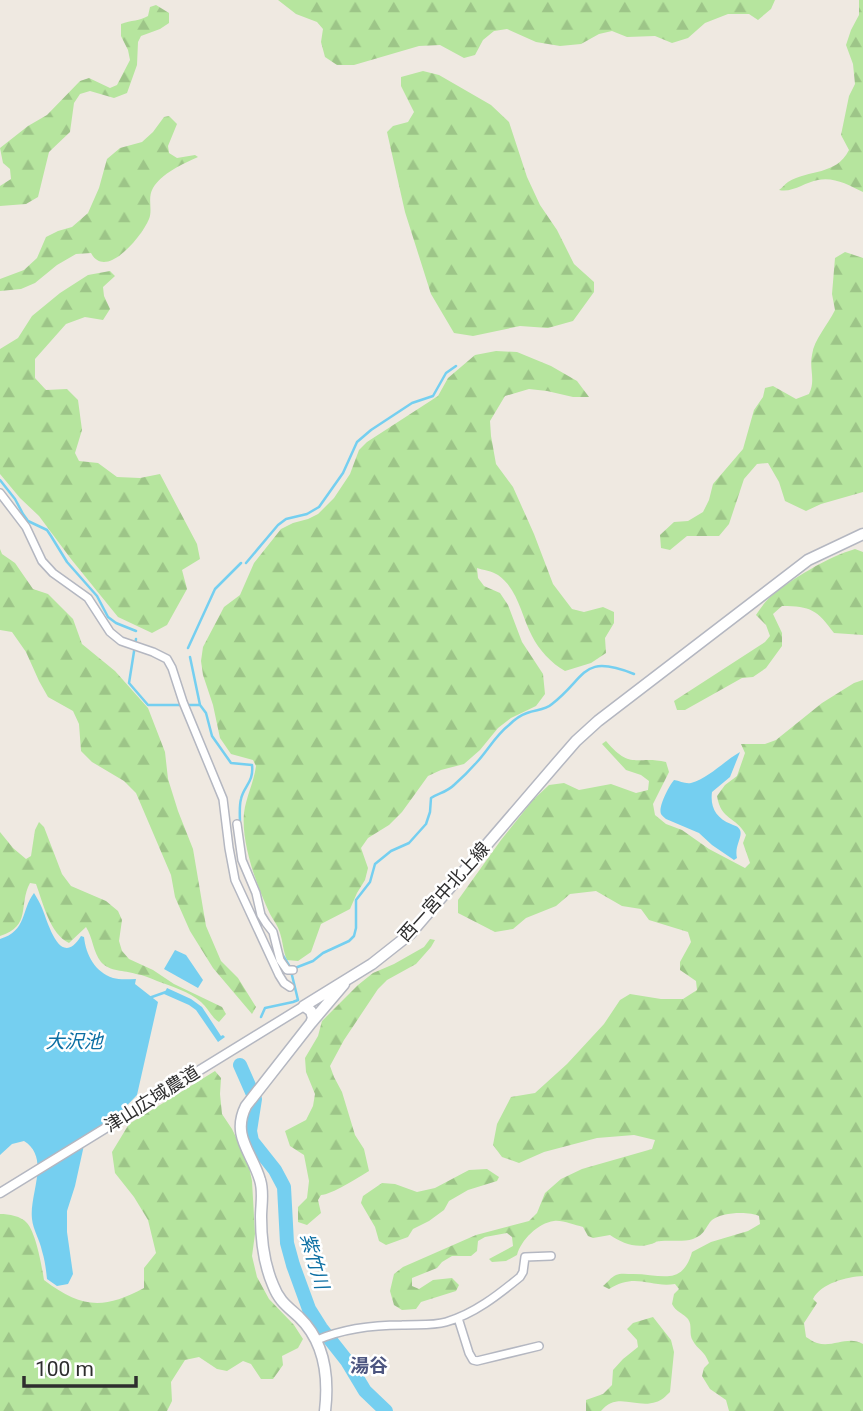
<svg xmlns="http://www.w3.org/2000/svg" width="863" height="1411" font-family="Roboto,'Noto Sans JP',sans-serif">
	<defs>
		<pattern id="forest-firs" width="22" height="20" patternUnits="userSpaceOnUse" patternTransform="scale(1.75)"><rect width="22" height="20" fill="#b6e59e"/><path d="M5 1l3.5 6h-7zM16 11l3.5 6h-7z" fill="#9dc588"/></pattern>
	</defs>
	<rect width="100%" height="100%" fill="#efe9e1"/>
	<path fill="url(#forest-firs)" d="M278,0H775L771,9L758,20L749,14H728L705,23L688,38L672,43L655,36L627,37L612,31L599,34L581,44L560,46L536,42L507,29L494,31L483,40L475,55L464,58L440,45L419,46L354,65H337L325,57L321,42L323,29L317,22L296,14Z
		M859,0H863V192C848,185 835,177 818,180C805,182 793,193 779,190C782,188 785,184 788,182C809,169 836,176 849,150L841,135L849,96L855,84L853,64L846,45L851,30L859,15Z
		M156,5L169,13V23L160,29L141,36L138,42L137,65L127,93L114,98L90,91L80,94L74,103L70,132L49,152L38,197L26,204L0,206V186L11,179L10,169L3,163L0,148L28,126L47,115L80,81L89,78L110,88L117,85L130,60L128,50L121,36V24C131,20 140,21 148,16L150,7Z
		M423,71L439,75L491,105L509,122L527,177L540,205L557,230L574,264L594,282V292L573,321L548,328L520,326L473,336L454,333L431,294L405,212L387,132L393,126L408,122L414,112L401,86V77Z
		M169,116L177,124L168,146L169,153L177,158L195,155L198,157C184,163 161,174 153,188C147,198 153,210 149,219C142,236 106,281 91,253L76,254L57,265L35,283L21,289L0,291V279L24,270L37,258L46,237L58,231L72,227L88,213L99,188L107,159L120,148L142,142L153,132L164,117Z
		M845,252L863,258V492L821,504L806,511L785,501L779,482L768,463L757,464L744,479L729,524L719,536H687L670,550L661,548L660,535L674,522L688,521L703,512L709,500L713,484L743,449L754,410L763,397L765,388L773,386L796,399L809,394C816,380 809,369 812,355C814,339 828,325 835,310L832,294L835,258Z
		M110,271L115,276L103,287L104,296L110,309L103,320L85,317L66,324L35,359V378L46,390L67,389L78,400L82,430L75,453L79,461L98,463L117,477L140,478L160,474L197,544L200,559L182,570L187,589L167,625L152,633L118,617L71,559L39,516L20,498L0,474V349L18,338L32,316L60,293L88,275Z
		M496,351L517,352L551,366L577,381L589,397H573L547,391L529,389L505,396L490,421L491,436L496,464L513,487L534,534L553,584L572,609L584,612L603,607L614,612V623L605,638L606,653L591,663L565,671C551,663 539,650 532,636C521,615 518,589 498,575C492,571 483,570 477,568L478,578L484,586L500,593L508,605L522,642L543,674L545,694L536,706L511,718L498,728L480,750L464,764L441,770L428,776L402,812L389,825L368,838L361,848L368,868L365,880L357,893L350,909L321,924L311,952L298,961L287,960C283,951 283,942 280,933C278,926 274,921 270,914C257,886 241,844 244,813C246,797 254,782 256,766L253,760L231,754L220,738L213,705L203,675L201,661L203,647L224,607L240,595L254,563L281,529L293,523L308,519L318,514L334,498L350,474L359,450L367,442L438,396L448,378L475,355Z
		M0,549L2,554L15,563L33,589L48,594L73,619L82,644L115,671L148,708L165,752L168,779L178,811L193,849L206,926L221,961L238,978L256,1007L252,1014L213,968L190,931L175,897L171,875L136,793L124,781L92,762L81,751L79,724L73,711L48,697L39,681L26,652L12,632L0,630Z
		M855,549L863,552V635L834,633C817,610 811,606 782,606L773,614L782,633V646L766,668L753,677L742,678L685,710H677L674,701L765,642L770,636L766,625L756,615C760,609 764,603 769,598C791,579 828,557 855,549Z
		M863,680V1276C847,1277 821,1283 813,1299L817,1303L804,1323L806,1337C810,1339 813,1342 817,1343C833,1348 848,1335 863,1344V1411H729L726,1400L710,1389L702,1376L704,1368L709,1363C704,1350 698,1350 693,1341C688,1333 693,1326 688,1319C683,1313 676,1312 672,1304L674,1294L679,1289L675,1284C650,1288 636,1272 609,1289L603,1286C607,1283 611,1277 616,1275C620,1273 627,1274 633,1274C661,1274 682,1287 692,1252L711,1242L748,1231L760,1224L759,1216C749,1211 721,1212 712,1220C705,1227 706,1234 693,1239C684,1242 671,1240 661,1241C652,1242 659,1242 651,1244C636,1249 622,1243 610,1235L593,1238L588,1236L583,1227C574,1225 563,1220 554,1221C538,1223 521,1240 517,1255L506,1261L492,1262L489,1259L513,1246L512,1237L507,1233L485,1237L478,1241L477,1251L471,1256H452L442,1262L437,1268L412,1278V1286L419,1289L433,1280L452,1278L459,1285L456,1291L421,1302L416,1309L402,1310L394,1305L390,1291L394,1274L403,1267L476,1235L529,1221L537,1213L545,1193L561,1179L582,1169L652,1149L655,1140L634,1135L597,1138L544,1152L519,1163L502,1157L493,1145L497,1124L511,1097L535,1093L567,1064L604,1024L620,1000L630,994L661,999H683L697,990L696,981L680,970V962L691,942L688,932L649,920L641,909L622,906L596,891L570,894L556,906L526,918L513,929L495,932L458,913V900L501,840L533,800L549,785L564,783L579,790L611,784L636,793L648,790L649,781L641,775L626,770L602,744L606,741C631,771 637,755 666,762L669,772L653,804L655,815L666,824L682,830L709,849L745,868L750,863L743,843L746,835C736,816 721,821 717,796L725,785L737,776L745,753L741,744H765L776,740L822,703L854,683Z
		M39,822L44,827L62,874L71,886L106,901L118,911L122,920L119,941L122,951L129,959L153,970L174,984L222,1007L226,1014L219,1022C211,1017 208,1008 201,1002C190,992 171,986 157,981C150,978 143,975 136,974C124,970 110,972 101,962C93,952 93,938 86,927L69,943C50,934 43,903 36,884L30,883C18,905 32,926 0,936V832L13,848L26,859L31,856L35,830Z
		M430,939L435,940L431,947L416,964L387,980L378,989L344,1040L330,1066L334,1077L342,1092L355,1135L364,1149L369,1171C359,1177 331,1195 321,1195L318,1200L321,1213L307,1225L298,1222V1207L307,1198L309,1181L304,1155L290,1146L285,1131L306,1120L313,1106L315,1094L306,1072L305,1058L318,1036L322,1021L358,985L373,973L394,964L424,947Z
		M215,1071L221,1078L220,1094L222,1114L232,1129L248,1162L252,1181L255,1234L252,1256L257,1277L269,1299L294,1325L303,1339L298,1348L282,1356L283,1365L273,1379H261L251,1364L243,1361L227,1371L217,1369L199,1357L185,1360L171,1382L172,1401L167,1411H0V1214C9,1214 21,1216 27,1223C36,1233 42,1267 44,1280C81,1308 103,1310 144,1288V1268L156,1253L148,1220L134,1197L115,1173L112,1152L129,1124Z
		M487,1169L499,1177L497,1181L468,1190L449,1201L444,1210L429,1221L413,1229L408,1237L386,1245L379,1241L375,1227L361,1203L363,1196L382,1183L395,1184L417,1192L435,1188L469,1170Z
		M653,1317L671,1340L674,1352L670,1392C666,1396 661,1401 656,1402C636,1409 617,1391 601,1411H586V1400L603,1394L612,1385L613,1370L623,1359L638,1347L637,1340L627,1329L633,1323Z"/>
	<path fill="#75cff0" d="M740,752L730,777L712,792C710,807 716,818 731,824C735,826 738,826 740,830C743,837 734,846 737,858L734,860L712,845L699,833L666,819C664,817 662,816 661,814C658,807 669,786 674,780C680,781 685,784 691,783C709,778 724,761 740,752Z
		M34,893C37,898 40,903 42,908C48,922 60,970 81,936L84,937C86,955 95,972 113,978C120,980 129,979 136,979L135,984L158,1002L137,1095L116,1117L86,1136L75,1186L67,1211V1232L73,1274L68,1284L57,1286L47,1279C46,1270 45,1260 42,1251C40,1240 33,1230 32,1219C29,1194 51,1158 24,1141L12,1144L0,1155V939C27,931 21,910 34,893Z
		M175,950L186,955L203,980L198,988L164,969Z
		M167,988L191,999L202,1007L221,1036L223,1035L225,1037L218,1042L196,1010L189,1005L164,994Z"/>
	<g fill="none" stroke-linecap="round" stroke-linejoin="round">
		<path stroke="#75cff0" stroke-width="2.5" d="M0,480L15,499L23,514L28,521L47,530L51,536L67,562L97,596L108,617L116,623L136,631
			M246,563L278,525L286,519L307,514L319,507L343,473L357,442L371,430L412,403L433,396L446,373L456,366
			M136,639L129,683L148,705H200
			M188,648L215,589L241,563
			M190,657L200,705L206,713L212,736L231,763L252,765C254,782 244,786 241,799C239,806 240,816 240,824
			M276,931L280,948
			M295,968L313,961L323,953L349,941L354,936L356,928V900L370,882L375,864L391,851L409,843L426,824L430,812L431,798C439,793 447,792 454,785C462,778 470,770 477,762C488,750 496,735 509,725C514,720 521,715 527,713C536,709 544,711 552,704C587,677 581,653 634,674
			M149,998L166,992
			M261,1017L265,1008L293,1002L298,1000L290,967L282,954"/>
		<path stroke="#75cff0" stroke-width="14" d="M240,1065L255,1099L250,1131L252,1141L275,1170L284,1187L287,1243L293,1265L309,1309L321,1328L347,1361L365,1391L386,1411"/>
		<g stroke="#b4b7c1" stroke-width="10">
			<path id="minor" d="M0,493L26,527L42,561L53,573L88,598L110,632L121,641L153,652L167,659L172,668L183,702L223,799L229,848L235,880L279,975L284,983L290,987
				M237,824L242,860L256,893L261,915L266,923L273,932L280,960L287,970H293
				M458,1318L469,1353L473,1360L477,1361L539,1346
				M317,1340C345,1328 373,1325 402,1325C417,1324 432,1326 446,1322C474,1314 498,1295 520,1277L523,1272L525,1257L551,1256"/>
		</g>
		<g stroke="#b4b7c1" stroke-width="11">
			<path id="tertiary" d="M0,1193L304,1006"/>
		</g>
		<g stroke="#b4b7c1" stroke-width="13">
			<path id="secondary" d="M311,1023L344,984
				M325,1411C329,1377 325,1342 299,1317C287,1306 279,1301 273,1285C264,1264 261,1240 261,1217C261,1205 264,1192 260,1180C252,1152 231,1136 246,1106L311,1023L313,1018L311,1011L304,1006L372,964L410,934L556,764L576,741L598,721L808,560L863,534"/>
		</g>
		<use href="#minor" stroke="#fff" stroke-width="7"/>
		<use href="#tertiary" stroke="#fff" stroke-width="8"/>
		<use href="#secondary" stroke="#fff" stroke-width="10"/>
	</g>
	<g text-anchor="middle" stroke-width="5" stroke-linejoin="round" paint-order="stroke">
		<g font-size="18" fill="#2e2e2e" stroke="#fff">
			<text transform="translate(444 892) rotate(-48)" y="6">西一宮中北上線</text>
			<text transform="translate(152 1099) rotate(-32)" y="6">津山広域農道</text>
		</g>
		<g font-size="19" font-style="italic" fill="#0d6fa3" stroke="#fff">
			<text x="74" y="1048">大沢池</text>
			<text transform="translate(315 1261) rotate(74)" y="7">紫竹川</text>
		</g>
		<g font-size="19" font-weight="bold" fill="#4d5680" stroke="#fff">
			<text x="369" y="1372">湯谷</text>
		</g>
	</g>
	<path d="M24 1376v10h112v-10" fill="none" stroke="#2e2e2e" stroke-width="3.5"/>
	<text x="35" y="1376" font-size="21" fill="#2e2e2e" stroke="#ffffff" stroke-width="5" paint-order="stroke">100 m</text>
</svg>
